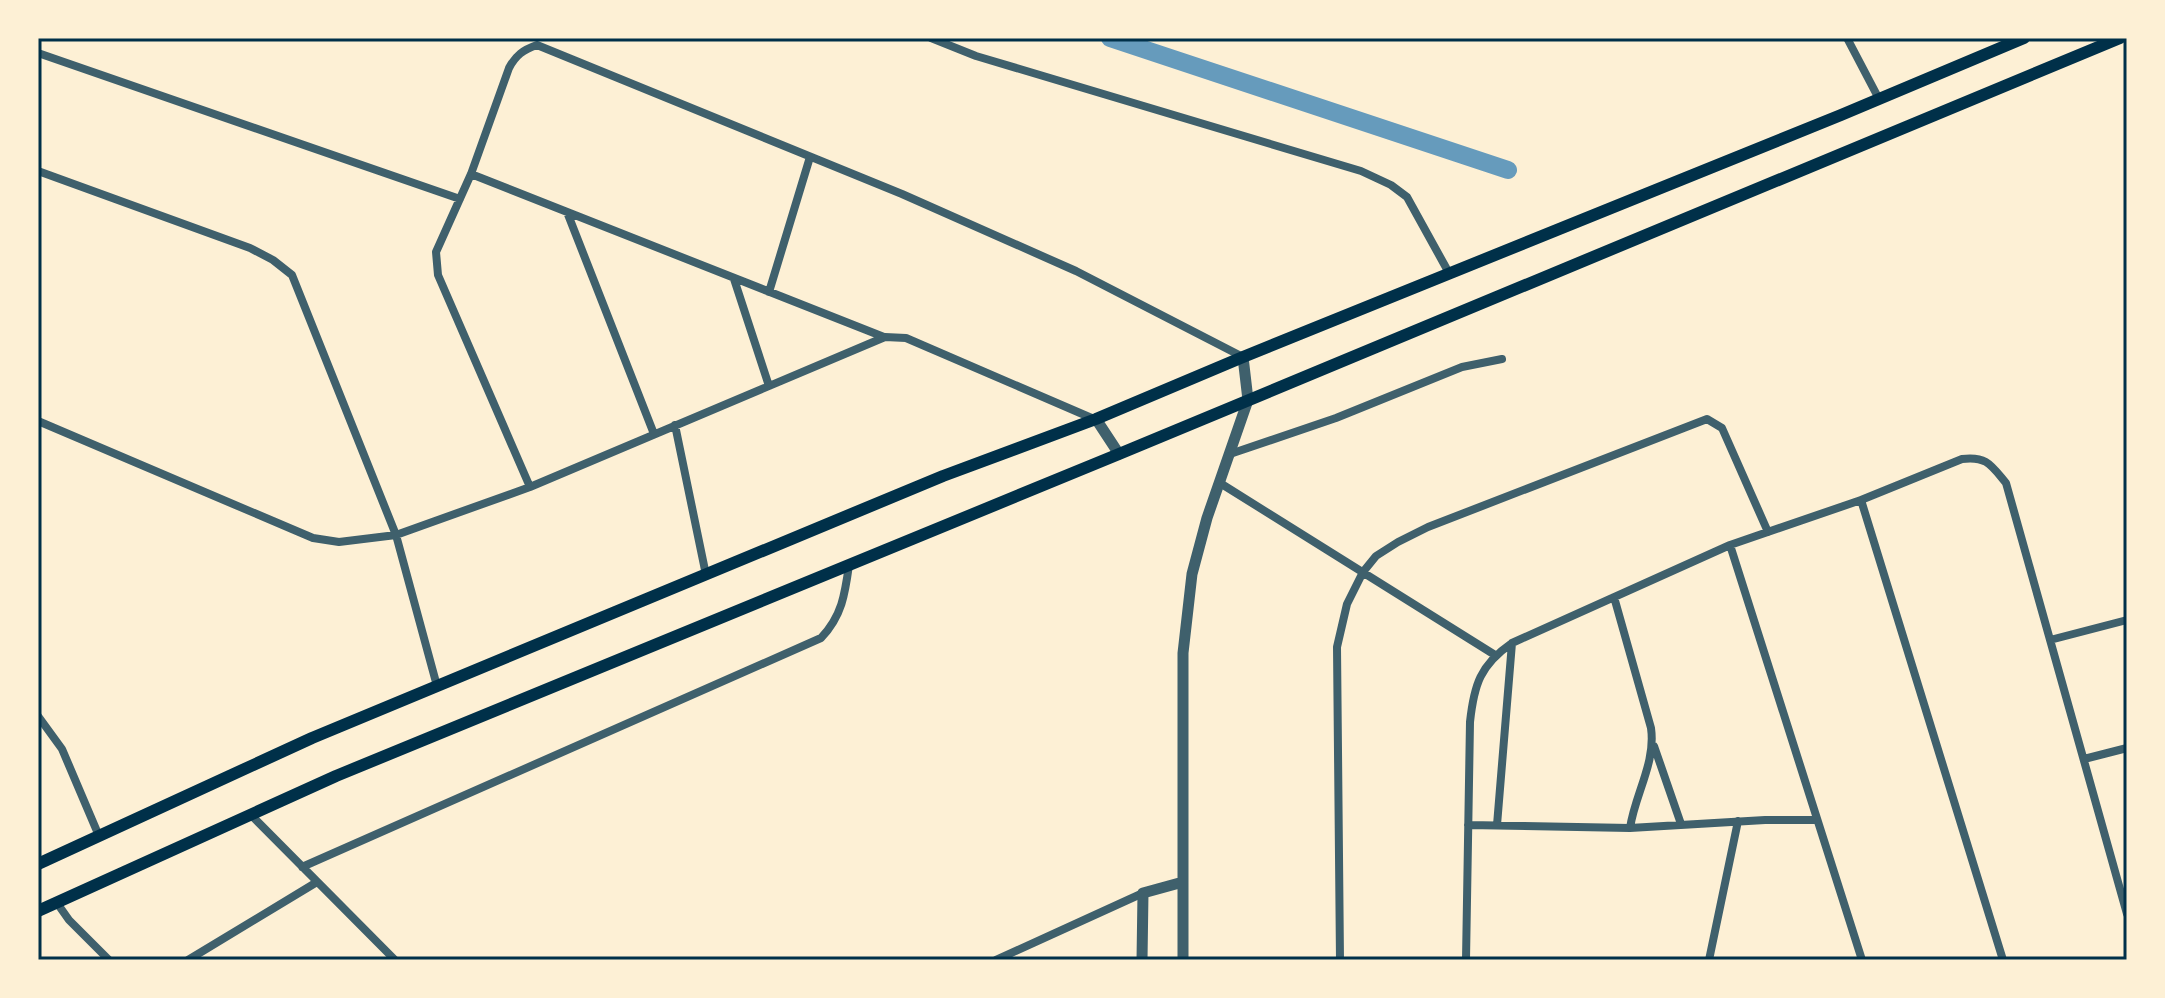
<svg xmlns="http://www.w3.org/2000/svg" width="2165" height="998" font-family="Raleway,sans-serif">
	<rect width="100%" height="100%" fill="#fdf0d5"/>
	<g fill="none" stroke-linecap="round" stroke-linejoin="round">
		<path stroke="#669bbc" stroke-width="18" d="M1110,38L1508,170"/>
		<path stroke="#3f606c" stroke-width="8" d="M931,38L976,56L1361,171L1391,185L1407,197L1449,273
			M1847,38L1879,99
			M38,53L460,199
			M38,171L250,248L273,260L292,275L396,535L339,542L313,538L38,421
			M471,174L884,337
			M567,212L654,434
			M734,279L769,386
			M769,292L810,157
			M675,425L706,575
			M1230,454L1336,418L1462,367L1502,359
			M1220,483L1495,655
			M530,487L885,337L906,338L1094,419
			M1730,545L1862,960
			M2050,640L2127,620
			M437,686L396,535L530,487L438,275L436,252L471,174L509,68C516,55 523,50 537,45L902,194L1076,271L1243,357
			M38,716L62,749L99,836
			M1654,746L1681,824
			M2084,759L2127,748
			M251,815L395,960
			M1468,825L1630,828C1635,794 1656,763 1651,728L1614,597
			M1497,825L1512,643
			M1630,828L1765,820H1816
			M302,867L821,638C842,616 845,594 849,565
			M57,903L69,920L109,960
			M188,960L317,882
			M996,960L1143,893
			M1340,960L1337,647L1347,604L1363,572L1376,556L1398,542L1428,527L1707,419L1722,428L1768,532
			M1466,960L1470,722C1474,685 1480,665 1512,643L1730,545L1861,500
			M1709,960L1738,821
			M2003,960L1861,500L1962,459C1987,456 1991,465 2006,483L2127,914"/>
		<path stroke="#3f606c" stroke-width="11" d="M1096,419L1119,454
			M1142,960L1143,893L1183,882
			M1183,960V653L1192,574L1207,518L1248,400L1243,357"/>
		<path stroke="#003049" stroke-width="12" d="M38,864L312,738L943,476L1096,419L1243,357L1841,115L2024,38
			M38,911L336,776L1119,454L2120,38"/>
	</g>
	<rect width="2165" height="998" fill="none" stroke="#fdf0d5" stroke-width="80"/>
	<rect x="40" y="40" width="2085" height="918" fill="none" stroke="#003049" stroke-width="3"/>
</svg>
